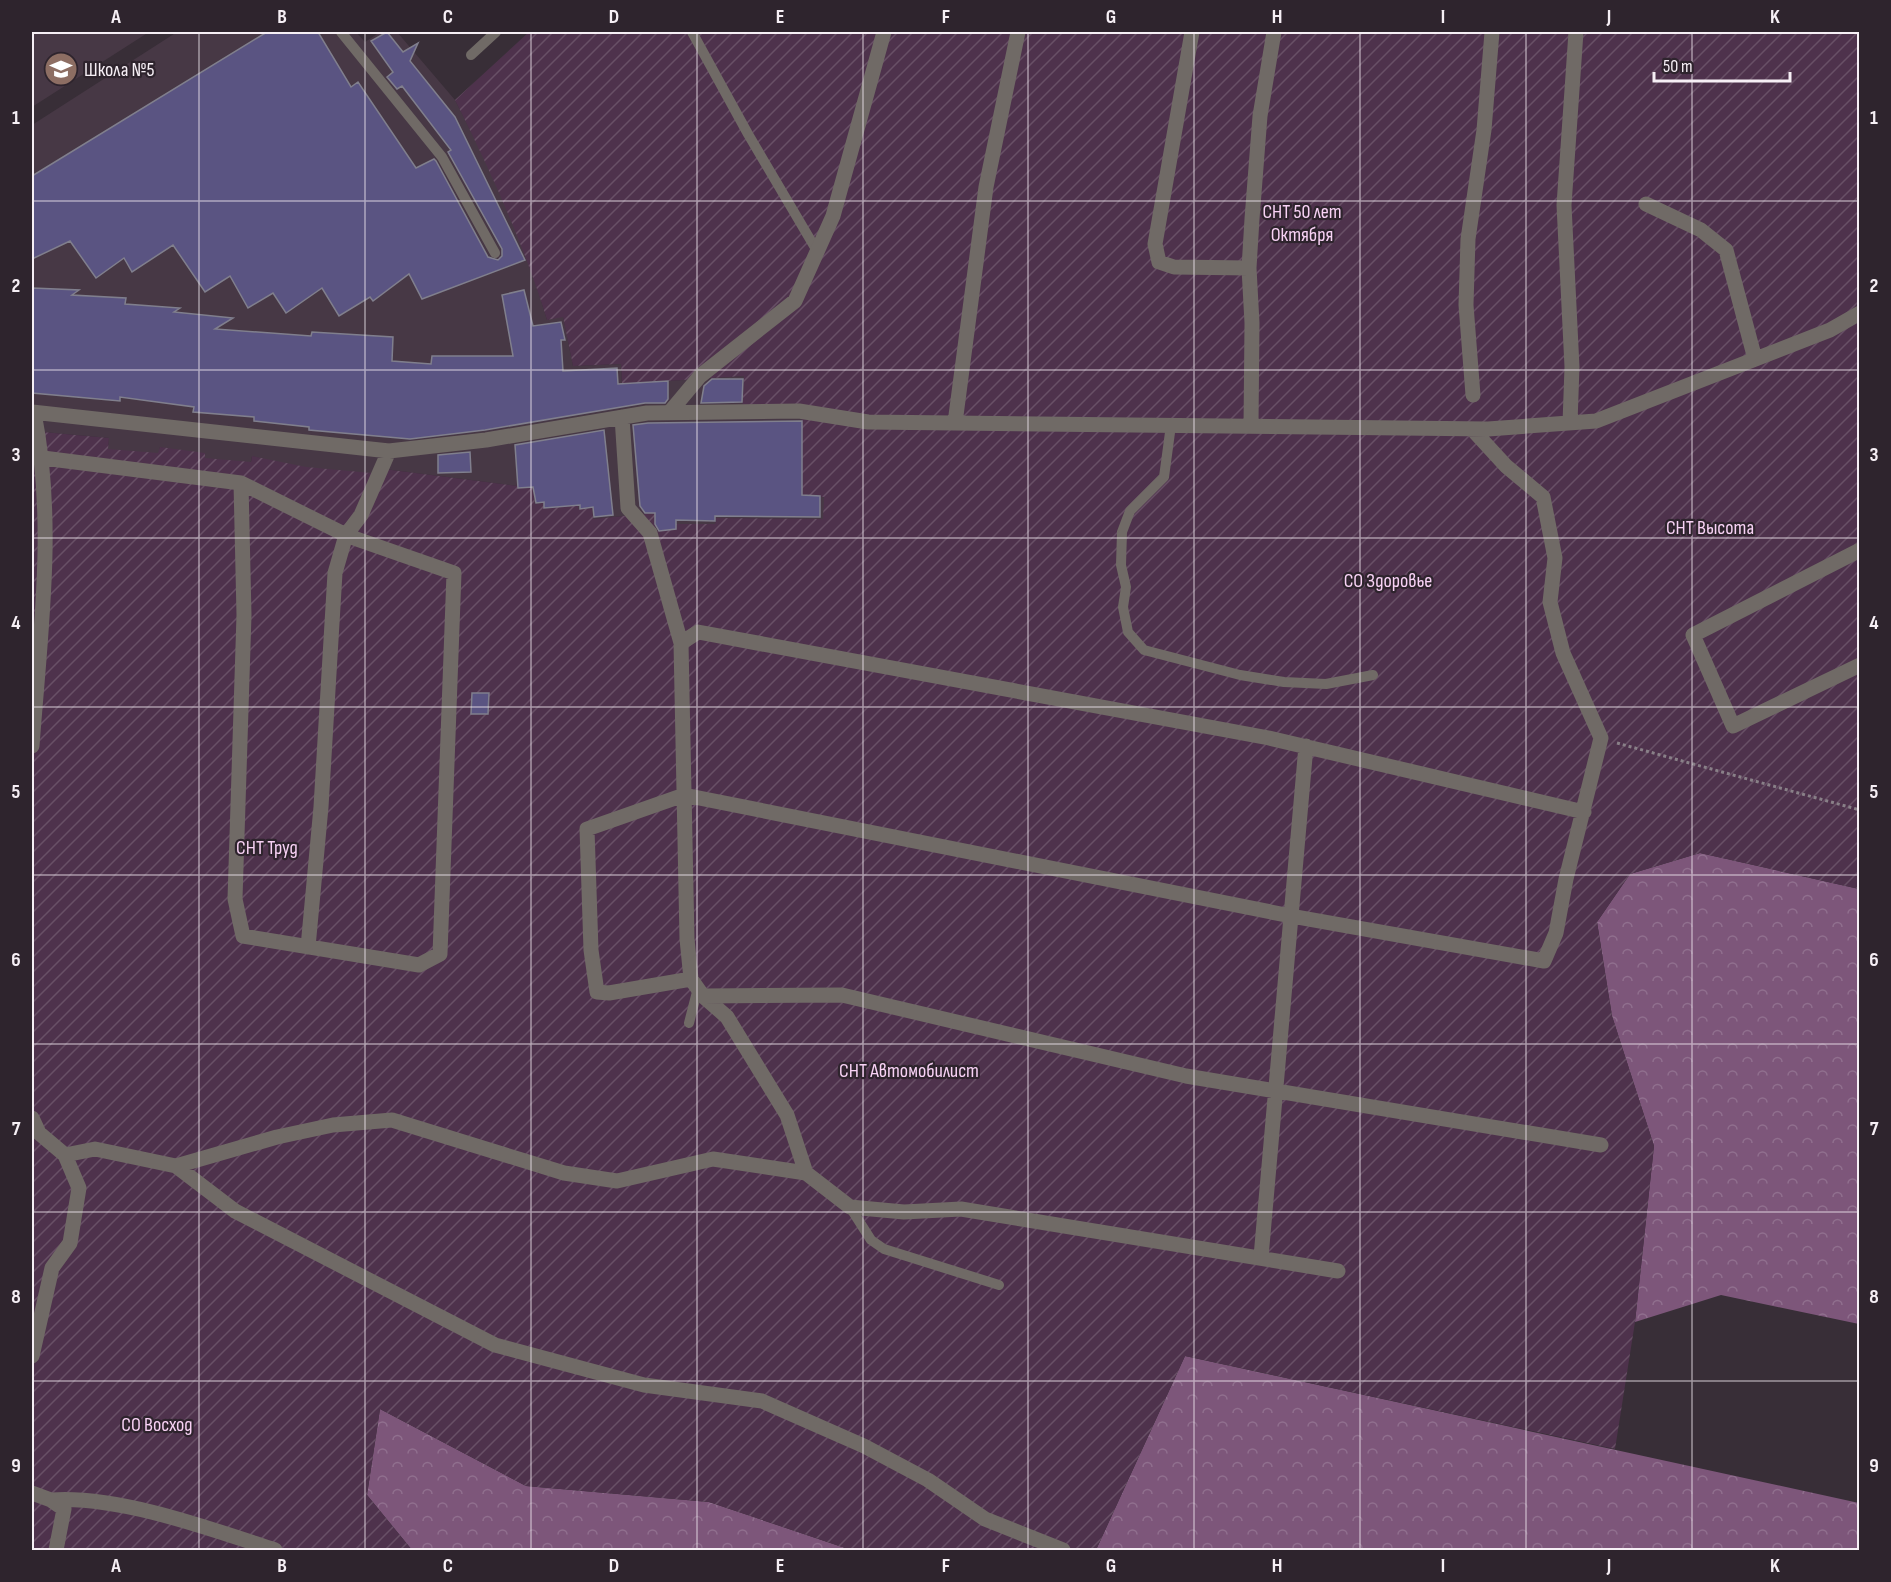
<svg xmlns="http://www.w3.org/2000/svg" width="1891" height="1582" font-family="'Sofia Sans Condensed',sans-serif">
	<defs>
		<pattern id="forest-crowns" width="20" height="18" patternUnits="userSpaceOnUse" patternTransform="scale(1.5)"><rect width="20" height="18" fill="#7d567a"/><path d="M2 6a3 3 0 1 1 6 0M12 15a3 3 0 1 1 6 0" fill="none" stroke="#906f8e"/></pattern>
		<pattern id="garden-furrows" width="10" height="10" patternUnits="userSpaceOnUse" patternTransform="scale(1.5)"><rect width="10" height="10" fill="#4e324c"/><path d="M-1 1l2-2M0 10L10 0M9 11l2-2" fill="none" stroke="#685066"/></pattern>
	</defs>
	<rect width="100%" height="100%" fill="#382e37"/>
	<path fill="#473845" d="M32,32H149L32,107Z
		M177,32H356L365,42L380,32H397L455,100L501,191L528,259L547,320L563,316L573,366L621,364L622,384L744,376L743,417H802V495L824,497V519L716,518L715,524H677L676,529L655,531V513L593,519L578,509L543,508L535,504L517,486L384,469L377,493L252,456L248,475L160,447L157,462L107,456L109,438L32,431V125Z"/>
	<path fill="url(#forest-crowns)" d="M1700,853L1859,889V1324L1721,1295L1635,1322L1654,1146L1612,1016L1597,922L1630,874Z
		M1185,1356L1859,1503V1550H1096Z
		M380,1409L526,1486L709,1502L851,1550H412L367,1495Z"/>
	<path fill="url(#garden-furrows)" d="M529,32H1859V889L1700,853L1630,874L1597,922L1612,1016L1654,1146L1635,1322L1615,1449L1185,1356L1096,1550H851L709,1502L526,1486L380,1409L367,1495L412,1550H32V431L109,438L108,449L158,453L160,447L205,453V458L251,462L252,456L306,467L382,474L384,469L533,488L535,504L543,503L544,508L578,504V509L592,508L593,519L655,513L656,531L676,529V524H715L716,518L823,519L824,497L802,495V417H742L744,376L622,384L621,364L573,366L563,317L547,320C523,242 491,172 455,100Z"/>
	<path fill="#5a5482" stroke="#807f8d" stroke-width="1.5" d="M267,32H318L351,87L358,82L416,168L434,159L436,161L488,257L498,260L502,256V249L448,152L451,150L402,86L397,89L387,77L393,72L371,41L387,32L403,52L418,43L410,61L455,117L525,260L422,299L409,274L373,301L370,297L339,316L322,288L286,313L273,293L248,308L230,276L205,292L173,245L132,272L124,258L96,278L70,241L32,259V176Z
		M32,288L79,290L72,295L126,298L125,304L180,308L174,312L233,318L215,329L311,336L312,332L393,337L392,361L431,364L432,356H513L502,295L524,290L533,326L561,322L565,340H561L563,371L617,368L618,384L668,381V399L665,403H645L485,430L410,439L309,430V427L254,421V417L193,412L194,407L120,397V401L32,393Z
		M712,379H743L742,402L701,403L704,386Z
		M802,421V495L820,496V517L715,516V521L676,520V529L659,531L655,524V513H645L640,506L633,425L648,423Z
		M604,430L613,515L594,517L593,507L580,509V505L544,508V502L536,503L533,487L518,488L515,445Z
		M470,452L471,472L438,473V455Z
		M472,693H489L488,714H471Z"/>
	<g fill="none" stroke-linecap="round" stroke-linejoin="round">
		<path stroke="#898088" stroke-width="3" stroke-dasharray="3 3" stroke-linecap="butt" d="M1617,743L1860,810"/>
		<path stroke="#706a66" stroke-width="10" d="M341,32L442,157L495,253
			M692,32L748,134L817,251
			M471,55L496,32
			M1171,425L1164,477L1130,511L1122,532L1121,565L1126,587L1123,607L1128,632L1144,650L1240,675L1284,682L1326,684L1373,675
			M689,1023L698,988
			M850,1207L871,1240L884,1249L999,1285"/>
		<path stroke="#706a66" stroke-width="15" d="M1192,32L1155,244L1159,262L1174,267L1249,268
			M1646,204L1701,230L1726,250L1755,359
			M1473,395L1466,305L1468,239L1484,130L1492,32
			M32,412L389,451L486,440L647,413L799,411L868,422L1488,429L1596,421L1830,330L1860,313
			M669,413L700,376L795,301L833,216L884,32
			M622,417L628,508L650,533L681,643L687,939L691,979L703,996L727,1017L787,1115L806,1173
			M955,423L986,187L1018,32
			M1570,423L1572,367L1564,205L1576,32
			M1251,426L1252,323L1249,268L1252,219L1260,116L1274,32
			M43,458L241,483L348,536L454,573L440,954L419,965L243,936L235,899L244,615L241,483
			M1860,550L1693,635L1733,726L1860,665
			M681,643L698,632L1269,738L1584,812
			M32,746C40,635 56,523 34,413
			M308,947L321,807L335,573L346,535L361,515L389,451
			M691,979L609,993L597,992L591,950L587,829L684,795L1291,916L1544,961L1556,933L1566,879L1601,738L1563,653L1550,602L1555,558L1543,497L1506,466L1472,429
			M703,996L842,995L1186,1076L1601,1145
			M32,1118L39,1133L65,1155L79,1188L70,1243L52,1268L32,1356
			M65,1155L95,1149L176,1166L277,1137L333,1125L392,1120L564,1173L617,1181L713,1159L806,1173L850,1207L904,1212L961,1209L1338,1271
			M176,1166L235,1211L495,1345L644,1385L762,1401L864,1446L928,1480L985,1519L1063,1550
			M1261,1257L1306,746
			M32,1493L51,1500L64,1509L56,1550
			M51,1500C118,1495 211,1529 275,1550"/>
	</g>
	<path fill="none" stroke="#f6eff5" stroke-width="1.5" stroke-opacity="0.55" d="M199,32V1550M365,32V1550M531,32V1550M697,32V1550M863,32V1550M1028,32V1550M1194,32V1550M1360,32V1550M1526,32V1550M1692,32V1550M32,201H1860M32,370H1860M32,538H1860M32,707H1860M32,875H1860M32,1044H1860M32,1212H1860M32,1381H1860"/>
	<defs>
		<g id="school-disc" transform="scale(1.725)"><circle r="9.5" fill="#8d6e63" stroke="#2e242d"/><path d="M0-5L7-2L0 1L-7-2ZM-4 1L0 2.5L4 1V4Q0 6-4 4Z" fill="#fff"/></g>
	</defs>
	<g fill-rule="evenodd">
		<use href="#school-disc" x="61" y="69"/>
	</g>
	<g text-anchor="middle" stroke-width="4.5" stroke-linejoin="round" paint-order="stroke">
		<g font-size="20" fill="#f6eff5" stroke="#2e242d" text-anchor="start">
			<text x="84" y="76">Школа №5</text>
		</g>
		<g font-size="20" fill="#f8d2f5" stroke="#2e242d">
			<text x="1302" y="218">СНТ 50 лет<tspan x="1302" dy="23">Октября</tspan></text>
			<text x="1710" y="534">СНТ Высота</text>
			<text x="1388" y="587">СО Здоровье</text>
			<text x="267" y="854">СНТ Труд</text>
			<text x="909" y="1077">СНТ Автомобилист</text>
			<text x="157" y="1431">СО Восход</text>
		</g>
	</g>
	<rect width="1891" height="1582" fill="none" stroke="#2e242d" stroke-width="66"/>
	<path d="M1654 72v9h136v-9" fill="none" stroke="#f6eff5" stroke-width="3"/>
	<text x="1663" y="72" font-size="18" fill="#f6eff5" stroke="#2e242d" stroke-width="4.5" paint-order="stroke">50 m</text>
	<rect x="33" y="33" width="1825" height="1516" fill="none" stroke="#f6eff5" stroke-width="2"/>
	<g font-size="20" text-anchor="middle" font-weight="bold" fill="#f6eff5">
		<text x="116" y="23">A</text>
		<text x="282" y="23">B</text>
		<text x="448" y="23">C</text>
		<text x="614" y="23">D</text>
		<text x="780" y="23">E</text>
		<text x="946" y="23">F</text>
		<text x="1111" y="23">G</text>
		<text x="1277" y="23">H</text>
		<text x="1443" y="23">I</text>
		<text x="1609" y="23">J</text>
		<text x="1775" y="23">K</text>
		<text x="16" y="124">1</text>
		<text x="1874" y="124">1</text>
		<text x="16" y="292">2</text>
		<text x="1874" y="292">2</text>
		<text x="16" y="461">3</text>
		<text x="1874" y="461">3</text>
		<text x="16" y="629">4</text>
		<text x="1874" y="629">4</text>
		<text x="16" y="798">5</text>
		<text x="1874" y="798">5</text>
		<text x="16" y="966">6</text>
		<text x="1874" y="966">6</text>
		<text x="16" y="1135">7</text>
		<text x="1874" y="1135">7</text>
		<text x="16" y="1303">8</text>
		<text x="1874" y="1303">8</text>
		<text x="16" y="1472">9</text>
		<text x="1874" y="1472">9</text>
		<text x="116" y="1572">A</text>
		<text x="282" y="1572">B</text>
		<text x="448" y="1572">C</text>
		<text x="614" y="1572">D</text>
		<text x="780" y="1572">E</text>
		<text x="946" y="1572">F</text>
		<text x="1111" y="1572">G</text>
		<text x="1277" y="1572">H</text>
		<text x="1443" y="1572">I</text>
		<text x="1609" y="1572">J</text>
		<text x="1775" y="1572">K</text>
	</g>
</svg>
